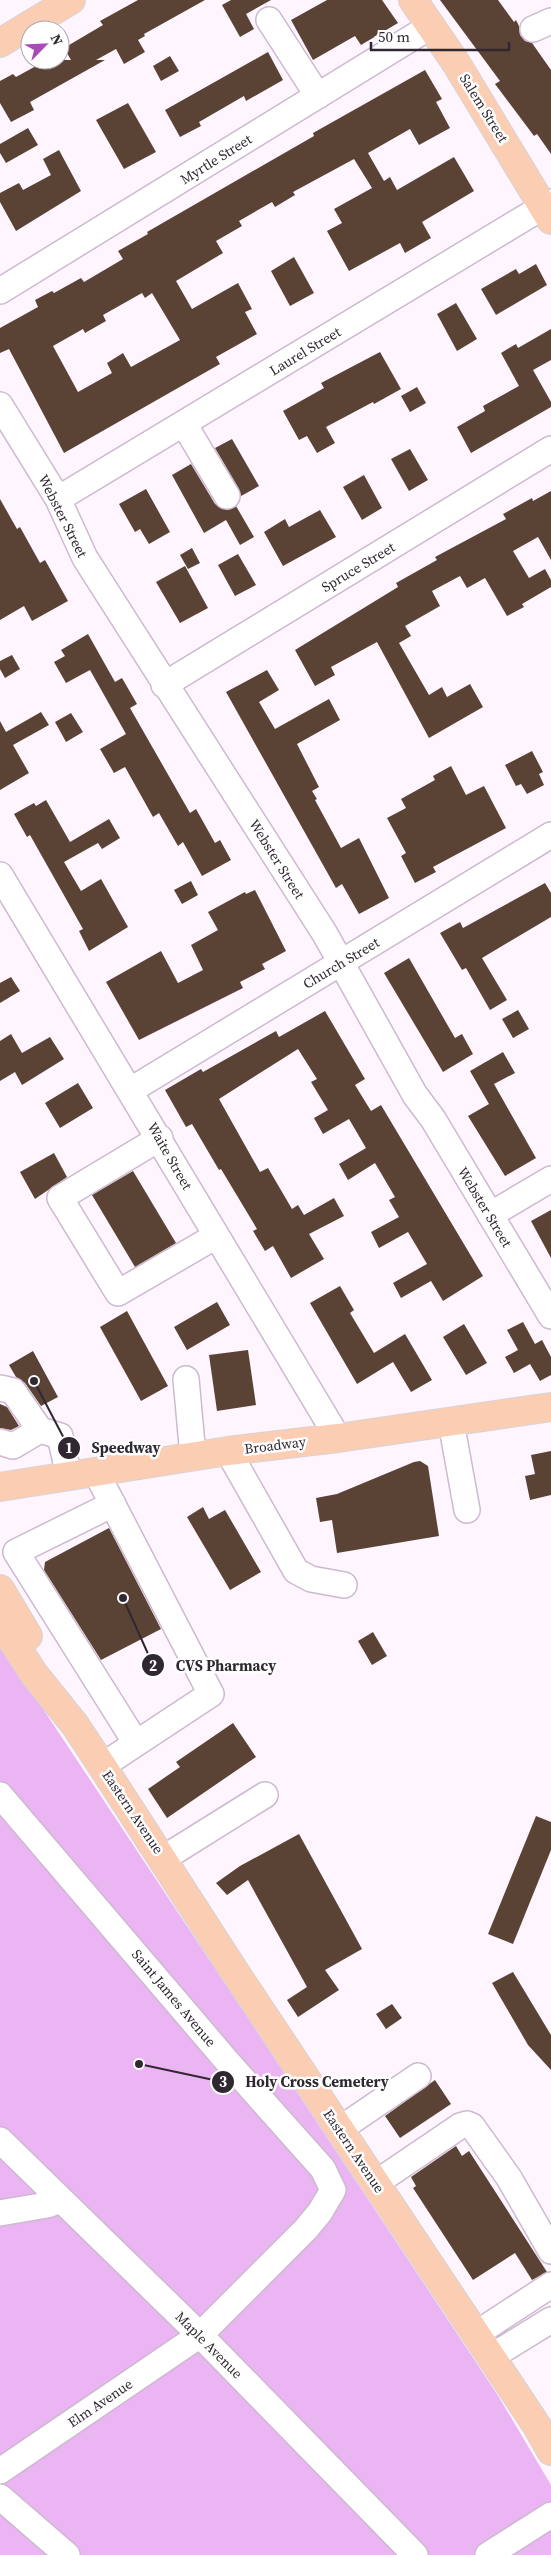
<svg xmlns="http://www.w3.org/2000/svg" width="551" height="2555" font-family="'Source Serif 4',serif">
	<rect width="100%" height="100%" fill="#fef5ff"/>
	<path fill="#ebb4f3" d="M0,1644L497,2394L551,2485V2555H0Z"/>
	<path fill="#5a4335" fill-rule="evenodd" d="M138,0H205L144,34L145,36L138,40L145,52L124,64L116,49L96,60H105L30,102L34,110L11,122L0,103V81L13,74L16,77L47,60H71L64,48L103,25L100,21Z
		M231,0H271L246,14L254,29L240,37L222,5Z
		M327,0H382L398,23L361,45L355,36L313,60L291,20Z
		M440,0H498L514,22L516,20L519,26L520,35L525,41L532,43L551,70V154L537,134L534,136L495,84L500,81Z
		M268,52L283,80L246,101L244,96L199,122L201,126L180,137L165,110Z
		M170,56L179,71L161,81L153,66Z
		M425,70L442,99L436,102L450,128L419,145L410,129L368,153L384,181L390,177L397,190L454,157L474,191L422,222L431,238L405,253L400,243L349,271L327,231L342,223L334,209L372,188L354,159L293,192L295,195L275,207L272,202L239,221L242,226L216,241L223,253L176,281L192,309L238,283L252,309L245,312L257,334L216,357L220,364L64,453L9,349L0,353V328L38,307L35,300L52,291L54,293L81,278L84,282L123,259L118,251L148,234L147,232L314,136L313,133ZM142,293L145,298L152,293L180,340L131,367L123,353L107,363L112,373L78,392L53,346L83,329L85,333L106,321L103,315Z
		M128,103L156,152L124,169L96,120Z
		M28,128L38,145L6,163L0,153V144Z
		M59,150L81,191L16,231L0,202V193L19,183L23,190L51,175L43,159Z
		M294,257L314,293L290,306L271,271Z
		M536,264L547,285L496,315L481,289L516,269L519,274Z
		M456,303L477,339L457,351L437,314Z
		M551,329V360L533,370L551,402V407L471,453L457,427L485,411L483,406L519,386L501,353L516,344L518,348Z
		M380,352L401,389L374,404L373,402L326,427L335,443L317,453L307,436L299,440L283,411L324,388L321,383Z
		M417,387L426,403L410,412L401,396Z
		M232,439L259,486L241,496L239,489L215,448Z
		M410,449L428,480L409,491L391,459Z
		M191,464L215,504L227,510L236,506L254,537L240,545L226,520L204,533L172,475Z
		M364,475L382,508L362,520L343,487Z
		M146,489L170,532L149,544L140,529L135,532L119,504Z
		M551,491V560L538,537L513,551L529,578L545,569L551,580V587L522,604L524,607L507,616L485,578L467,588L460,576L432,591L440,606L405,626L411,636L399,643L429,695L442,687L447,697L470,684L483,707L429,738L377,642L331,667L335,675L315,686L295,650L398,587L396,583L437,560L435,557L506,519L503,514L532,498L533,501Z
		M0,499L17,529L20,527L40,563L45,560L68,601L32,621L24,606L0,620Z
		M320,510L336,537L283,566L264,532L285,519L289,527Z
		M192,548L200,563L188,569L180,555Z
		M238,554L256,585L235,596L218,565Z
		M185,566L208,608L180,623L156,582Z
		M88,634L115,682L122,678L137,704L130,708L190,813L196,809L215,843L220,840L231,860L202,876L183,842L178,846L159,813L153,817L125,767L114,773L100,749L126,734L90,670L66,683L54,662L65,656L61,650Z
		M12,655L20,669L5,678L0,669V661Z
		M267,670L279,690L259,702L275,729L329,699L340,720L297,744L319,787L312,791L317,799L315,800L341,848L359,838L389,898L359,914L342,884L336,888L226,692Z
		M41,712L49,725L13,745L29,773L0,790V721L6,732Z
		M71,713L83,732L66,742L55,722Z
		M532,751L543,772L539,774L544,785L527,794L521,784L516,786L505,765Z
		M451,766L466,795L484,786L506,828L433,867L436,872L415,883L401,856L406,853L387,818L406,808L401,799L435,780L433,776Z
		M46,800L70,842L109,819L120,838L102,849L98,843L64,862L81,891L101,879L128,927L89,951L79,931L83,929L30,835L27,837L14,814L34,803L36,806Z
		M191,881L198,895L182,904L174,890Z
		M545,883L551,893V917L482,958L507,1000L490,1010L466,968L462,970L440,933L460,922L463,928Z
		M255,890L286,951L262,964L265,969L240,982L243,988L139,1040L106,982L161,951L178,983L203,970L191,945L218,930L208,912L245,892L246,894Z
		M409,958L455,1038L462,1034L473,1054L443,1072L384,973Z
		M11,977L20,991L0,1003V983Z
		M518,1010L529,1029L513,1038L502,1019Z
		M325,1011L365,1079L355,1085L371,1111L381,1105L483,1276L443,1301L431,1281L401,1298L393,1283L427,1264L408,1232L379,1248L371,1232L399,1217L389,1200L395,1197L375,1163L348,1180L339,1164L366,1148L349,1119L323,1134L314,1118L328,1110L311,1082L317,1079L298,1049L219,1099L260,1172L268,1168L292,1209L298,1205L304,1215L334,1198L344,1216L309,1234L324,1259L291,1278L273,1246L265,1251L253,1231L257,1229L221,1169L219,1170L192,1124L186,1127L165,1090L201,1069L203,1072L276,1031L279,1037Z
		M11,1034L22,1053L50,1037L64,1059L22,1085L15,1072L0,1081V1041Z
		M503,1052L515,1073L494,1084L536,1158L505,1176L468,1116L489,1104L470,1071Z
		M78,1083L93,1108L60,1128L45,1103Z
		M54,1153L67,1177L35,1199L20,1172Z
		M133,1171L176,1243L135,1267L92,1195Z
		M551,1210V1258L531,1221Z
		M340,1286L354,1310L350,1313L374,1353L405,1334L432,1380L411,1392L393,1362L357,1384L310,1303Z
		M217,1302L230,1325L187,1350L174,1327Z
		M127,1311L168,1386L141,1401L100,1327Z
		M523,1322L535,1344L542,1340L551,1357V1375L540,1381L530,1364L514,1373L505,1357L518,1350L507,1330Z
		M464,1324L487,1363L466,1375L443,1337Z
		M248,1350L256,1405L217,1411L209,1355Z
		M33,1351L58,1397L41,1406L25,1383L16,1377L9,1365Z
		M0,1404L7,1407L19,1426L11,1430L0,1428Z
		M551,1451V1495L530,1500L525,1476L535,1474L531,1455Z
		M420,1461L428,1466L439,1536L337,1553L332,1520L320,1522L316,1498L337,1494L414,1462Z
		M203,1507L209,1519L225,1510L261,1572L230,1590L187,1517Z
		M109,1528L161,1629L101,1660L44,1570L45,1562Z
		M373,1632L387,1656L372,1665L358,1641Z
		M233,1723L256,1757L167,1818L148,1789L180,1767L176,1762Z
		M536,1816L551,1822V1850L513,1944L488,1934Z
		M299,1834L362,1949L325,1970L339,1990L298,2017L287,2000L307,1987L248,1880L227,1895L216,1883L240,1866Z
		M513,1972L551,2035V2070L528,2045L492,1983Z
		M392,2004L402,2018L386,2029L376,2014Z
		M435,2080L451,2104L400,2138L385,2116Z
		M456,2146L462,2156L469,2151L547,2272L532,2280L515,2253L473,2280L413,2188L416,2186L411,2177Z"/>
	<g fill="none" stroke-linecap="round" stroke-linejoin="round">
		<g stroke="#cdb9d0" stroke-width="28">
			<path id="minor" d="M269,20L318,96
				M533,29L551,21
				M0,291L431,26
				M0,405L58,499L85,558L325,934L415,1095L433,1119L551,1316
				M184,424L227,496
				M58,499L551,202
				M164,685L551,449
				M0,875L338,1438
				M131,1090L551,835
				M160,1138L60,1198L118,1293L216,1236
				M490,1215L551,1179
				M186,1379L193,1456
				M0,1388L13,1391L40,1430L60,1436L69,1476
				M451,1422L467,1510
				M0,1442L13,1446L40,1430
				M228,1451L296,1571L311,1579L344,1585
				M96,1472L211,1694L102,1766
				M113,1504L16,1552L136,1743
				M0,1795L226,2060L323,2169L333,2190L320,2212L306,2229L200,2335L0,2471
				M164,1858L265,1795
				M340,2129L418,2076
				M0,2140L200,2335L415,2555
				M376,2183L460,2126L467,2124L472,2126L509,2178L551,2251
				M0,2213L47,2205L61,2200
				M476,2334L551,2285
				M491,2357L551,2320
				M0,2497L67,2555
				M488,2555L551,2515"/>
		</g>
		<g stroke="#d6d4d6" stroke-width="30">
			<path id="major" d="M413,0L456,63L551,220
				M0,43L71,0
				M0,1487L228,1451L338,1438L551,1407
				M0,1589L28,1636
				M0,1621L34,1674L75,1725L102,1766L235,1972L537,2426L551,2451"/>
		</g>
		<use href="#minor" stroke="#fff" stroke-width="25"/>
		<use href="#major" stroke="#fbceb3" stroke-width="28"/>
	</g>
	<g text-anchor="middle" stroke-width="5" stroke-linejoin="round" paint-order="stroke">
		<g font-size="14" fill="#302831" stroke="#fff">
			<text transform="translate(484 108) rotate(58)" y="5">Salem Street</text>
			<text transform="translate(216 159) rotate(-32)" y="5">Myrtle Street</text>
			<text transform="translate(305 351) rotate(-31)" y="5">Laurel Street</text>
			<text transform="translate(63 516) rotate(63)" y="5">Webster Street</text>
			<text transform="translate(358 567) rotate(-31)" y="5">Spruce Street</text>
			<text transform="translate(277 859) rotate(58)" y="5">Webster Street</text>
			<text transform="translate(341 963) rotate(-31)" y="5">Church Street</text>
			<text transform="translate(170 1156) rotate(60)" y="5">Waite Street</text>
			<text transform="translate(485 1207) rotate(59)" y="5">Webster Street</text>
			<text transform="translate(275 1445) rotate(-7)" y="5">Broadway</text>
			<text transform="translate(133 1812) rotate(56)" y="5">Eastern Avenue</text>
			<text transform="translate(174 1998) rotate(50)" y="5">Saint James Avenue</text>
			<text transform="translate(354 2151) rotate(56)" y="5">Eastern Avenue</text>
			<text transform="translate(209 2345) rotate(45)" y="5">Maple Avenue</text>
			<text transform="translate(100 2403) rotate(-34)" y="5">Elm Avenue</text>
		</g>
	</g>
	<path fill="none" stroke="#302831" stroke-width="2" d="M34 1381L69 1448M123 1598L153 1665M139 2064L223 2082"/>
	<g fill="#302831" stroke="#fff" stroke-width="2">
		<circle cx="34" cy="1381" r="5"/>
		<circle cx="123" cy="1598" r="5"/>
		<circle cx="139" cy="2064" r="5"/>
		<circle cx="69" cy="1448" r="12"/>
		<circle cx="153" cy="1665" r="12"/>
		<circle cx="223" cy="2082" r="12"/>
	</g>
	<g font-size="15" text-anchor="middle" font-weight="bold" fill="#fff">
		<text x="69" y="1453">1</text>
		<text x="153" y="1671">2</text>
		<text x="223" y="2087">3</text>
	</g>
	<g font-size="15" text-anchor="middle" font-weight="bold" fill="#302831" stroke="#fff" stroke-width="5" stroke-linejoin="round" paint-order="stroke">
		<text x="126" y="1453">Speedway</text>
		<text x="226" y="1671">CVS Pharmacy</text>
		<text x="317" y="2087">Holy Cross Cemetery</text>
	</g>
	<g transform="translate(45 45) rotate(66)"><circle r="24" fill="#ffffff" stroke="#aca9ad"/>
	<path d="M0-4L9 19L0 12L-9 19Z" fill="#a84bb5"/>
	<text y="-8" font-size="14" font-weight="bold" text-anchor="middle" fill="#302831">N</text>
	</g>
	<path d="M371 42v8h138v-8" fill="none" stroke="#302831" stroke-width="2.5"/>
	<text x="378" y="42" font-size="15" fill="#302831" stroke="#ffffff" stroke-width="4" paint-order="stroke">50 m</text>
</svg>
